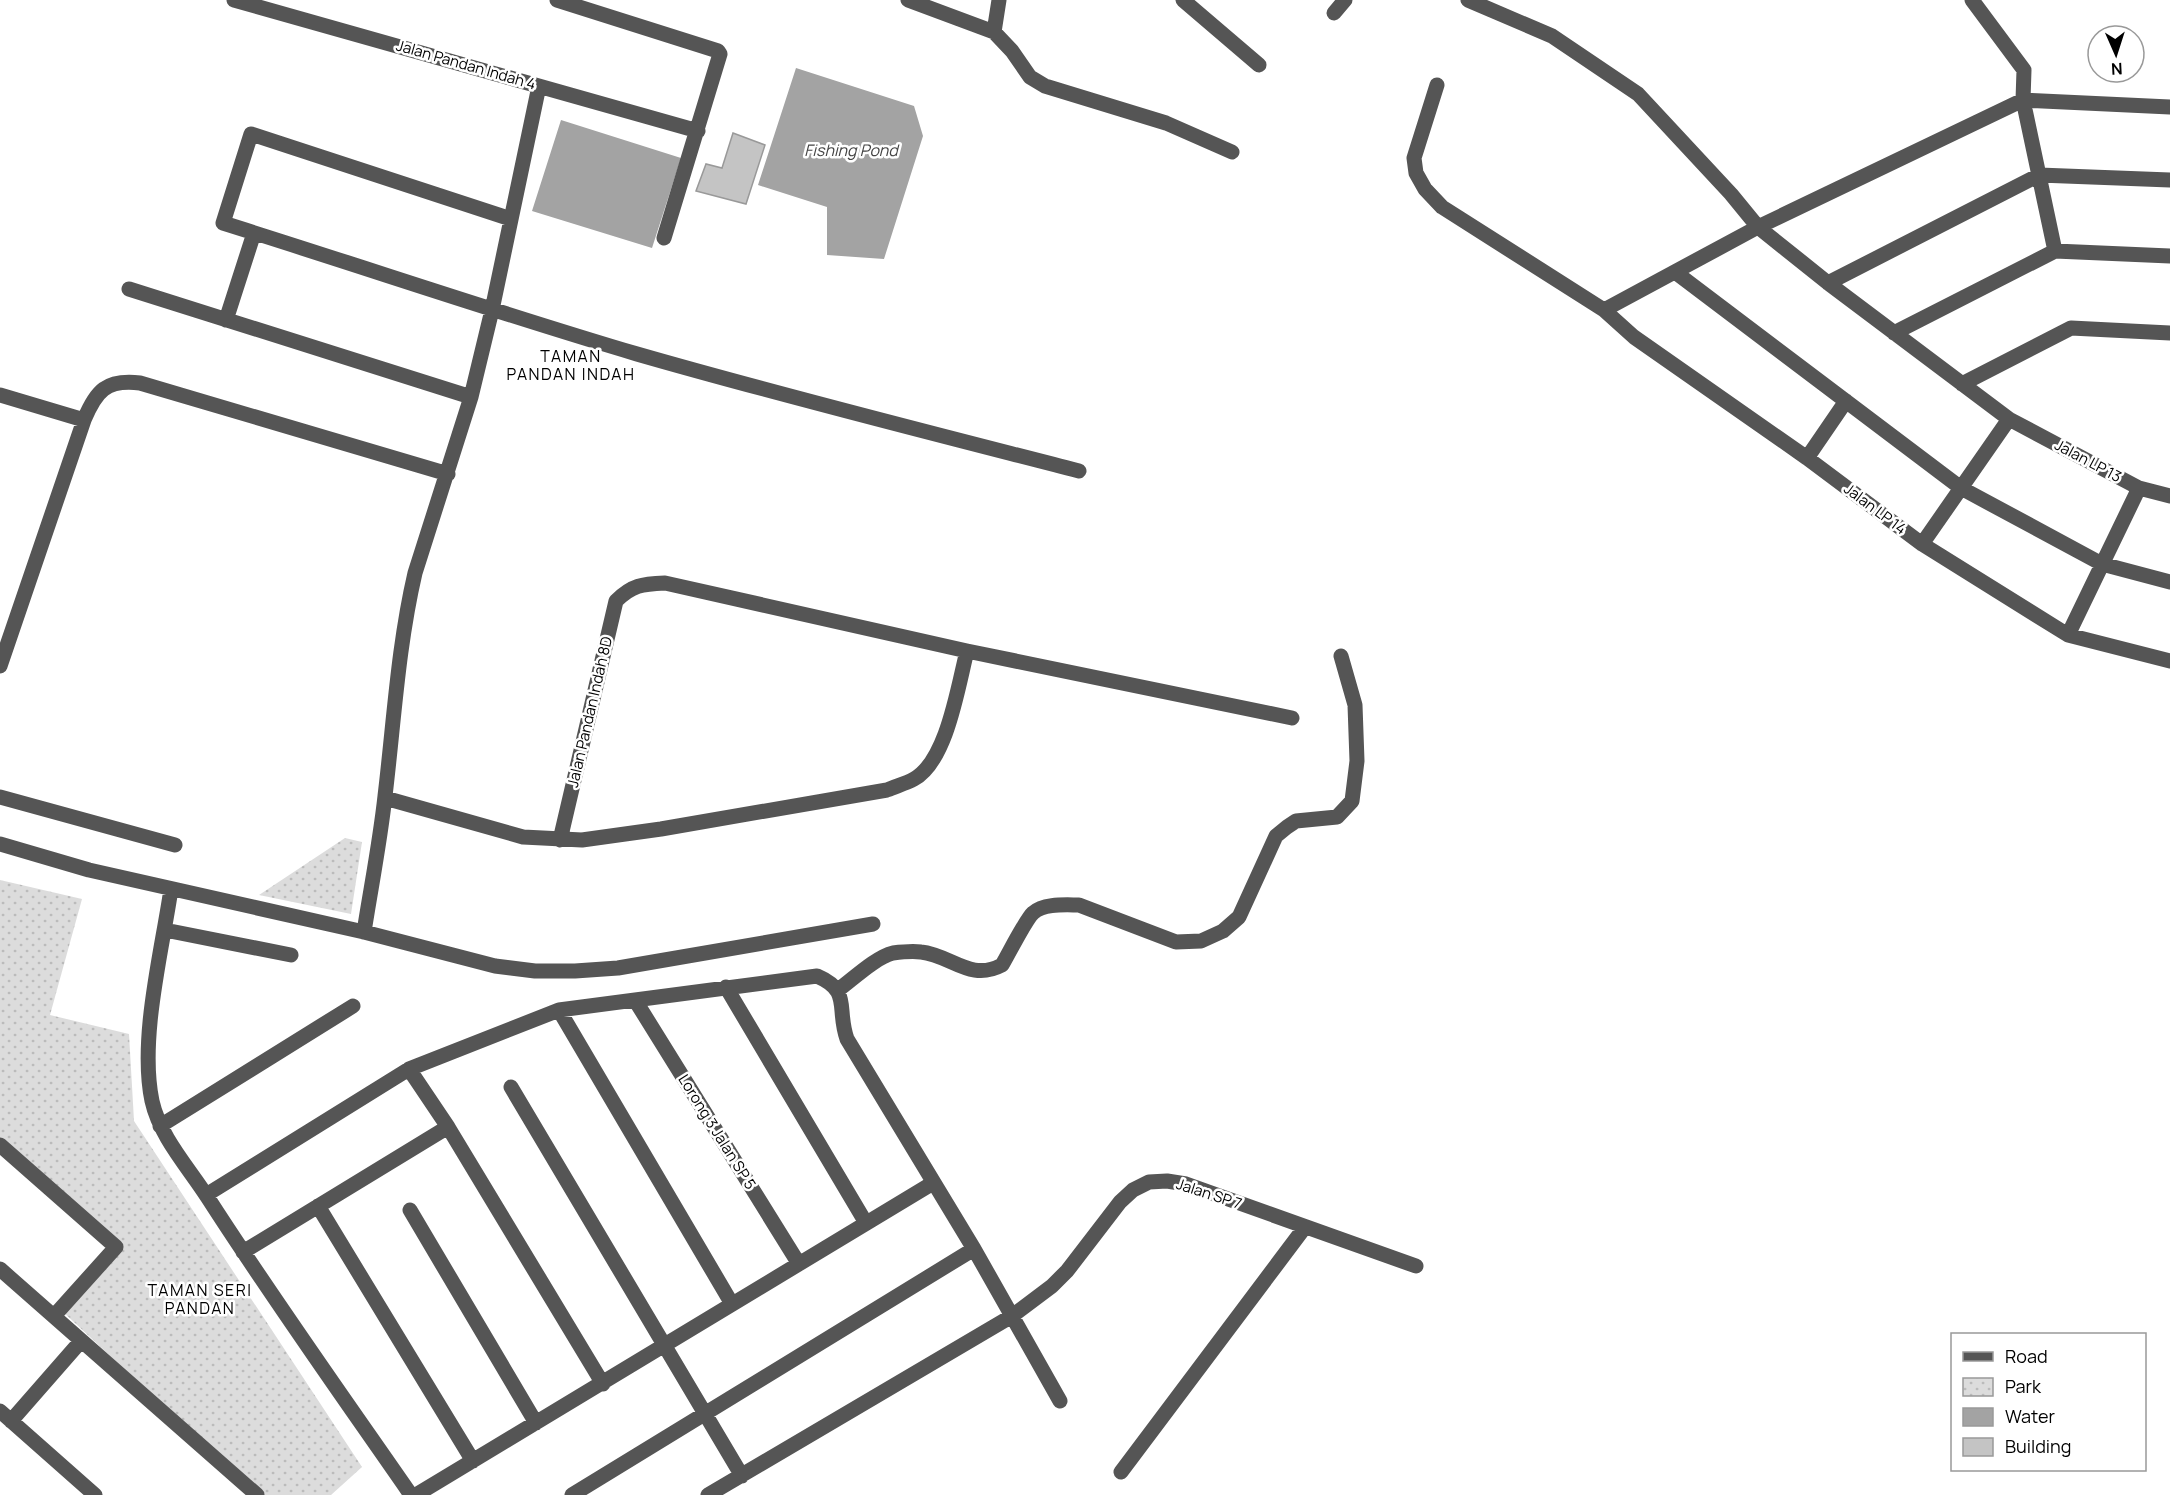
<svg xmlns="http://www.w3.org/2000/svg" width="2170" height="1495" font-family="Manrope,sans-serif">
	<defs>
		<pattern id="park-dots" width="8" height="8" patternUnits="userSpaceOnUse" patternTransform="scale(1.5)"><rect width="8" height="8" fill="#dcdcdc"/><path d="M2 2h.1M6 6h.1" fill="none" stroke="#bbb" stroke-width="1.8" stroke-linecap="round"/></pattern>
	</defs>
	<rect width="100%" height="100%" fill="#fff"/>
	<path fill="url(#park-dots)" d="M345,838L362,842L351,914L259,895Z
		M0,880L82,899L50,1015L129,1034L134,1121L362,1467L331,1495H259L60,1309L116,1247L0,1145Z"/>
	<path fill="#a3a3a3" d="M796,68L914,106L923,136L884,259L827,255V207L758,185Z
		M561,120L681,158L652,248L532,211Z"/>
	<path fill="#c4c4c4" stroke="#999" stroke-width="1.5" d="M733,133L765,145L746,204L696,191L706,164L722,168Z"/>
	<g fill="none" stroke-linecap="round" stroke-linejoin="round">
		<path stroke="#555" stroke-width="15" d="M234,0L698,131
			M557,0L718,51L720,54L664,238
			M908,0L994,32L1012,51L1030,77L1045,86L1166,123L1232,152
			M1183,0L1259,65
			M1468,0L1552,36L1638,94L1731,194L1758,227L1828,283L2009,419L2139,488L2170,496
			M1972,0L2024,70L2023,100L2055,251
			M1334,13L1345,0
			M994,32L999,0
			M1437,85L1414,158L1416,173L1425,189L1442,207L1604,310L1634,337L1807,458L1922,544L2068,635L2170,661
			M511,219L251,134L223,223C361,266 498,313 637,354C783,396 931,433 1079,471
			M1675,272L1961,488L2102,564L2170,582
			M1828,283L2039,175L2170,180
			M129,289L471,397
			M1604,310L1758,227L2023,100L2170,107
			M226,320L254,233
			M1894,333L2055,251L2170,256
			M1962,384L2071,328L2170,333
			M0,395L84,420
			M1807,458L1846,401
			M1922,544L2009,419
			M2068,635L2139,488
			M0,666L84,420C96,391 106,379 140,383L448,474
			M0,797L175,845
			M385,798L523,837L582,840L661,829L887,790C896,786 905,784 914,779C947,761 958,686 967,651
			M560,840L616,601C632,585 642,584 665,583L967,651L1292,718
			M0,844L89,870L364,932L495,966L535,971H575L618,968L873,924
			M171,889C162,951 139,1039 152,1101C160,1137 189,1168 208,1198C273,1299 343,1397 411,1495
			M165,930L291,955
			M364,932C371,887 380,842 385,796C394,721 398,646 415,573L471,397L492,310L539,86
			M726,987L866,1223
			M838,990C853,979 876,957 893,953C901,952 913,951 921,952C951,955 970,982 1002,965C1008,955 1026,919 1033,913C1044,903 1066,905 1079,905L1176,942L1201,941L1223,931L1239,917L1276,836L1287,827L1296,821L1337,817L1352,801L1357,761L1355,705L1341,656
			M635,1000L799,1264
			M559,1010L732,1304
			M511,1087L742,1476
			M160,1126L353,1006
			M448,1127L603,1384
			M0,1145L116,1247L54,1316
			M206,1195L409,1069L559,1010L817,976C852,991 836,1008 847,1039L974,1249L1012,1316L708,1495
			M318,1206L473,1461
			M410,1210L536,1423
			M243,1252L448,1127L409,1069
			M0,1269L257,1495
			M1060,1401L1012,1316L1052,1286L1067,1271L1120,1202L1133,1190L1149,1182L1167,1181L1186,1184L1416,1266
			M0,1411L95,1495
			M11,1421L81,1341
			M1121,1472L1305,1227
			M416,1495L933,1183
			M572,1495L974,1249"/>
	</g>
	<g text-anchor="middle" stroke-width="5" stroke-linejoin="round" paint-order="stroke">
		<g font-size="15" fill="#000" stroke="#fff">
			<text transform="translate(466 65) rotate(16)" y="5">Jalan Pandan Indah 4</text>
			<text transform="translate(2088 461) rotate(28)" y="5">Jalan LP 13</text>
			<text transform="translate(1875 509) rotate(37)" y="5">Jalan LP 14</text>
			<text transform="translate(590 712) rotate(-77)" y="5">Jalan Pandan Indah 8D</text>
			<text transform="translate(717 1132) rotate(58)" y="5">Lorong 3 Jalan SP 5</text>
			<text transform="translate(1209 1194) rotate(18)" y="5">Jalan SP 7</text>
		</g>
		<g font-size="16" font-style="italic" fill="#444" stroke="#fff">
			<text x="851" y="156">Fishing Pond</text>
		</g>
		<g font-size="16" letter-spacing="1.5" fill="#000" stroke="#fff">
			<text x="571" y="362">TAMAN<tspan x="571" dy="18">PANDAN INDAH</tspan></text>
			<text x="200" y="1296">TAMAN SERI<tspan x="200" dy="18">PANDAN</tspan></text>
		</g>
	</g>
	<rect x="1951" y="1333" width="195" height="138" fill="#ffffff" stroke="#999999" stroke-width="1.5"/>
	<rect x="1963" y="1352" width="30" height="9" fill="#555555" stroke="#999999" stroke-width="1.5"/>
	<text x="2005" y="1363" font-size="18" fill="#000000">Road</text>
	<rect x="1963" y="1378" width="30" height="18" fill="url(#park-dots)" stroke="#999999" stroke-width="1.5"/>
	<text x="2005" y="1393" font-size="18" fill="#000000">Park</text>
	<rect x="1963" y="1408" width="30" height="18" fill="#a3a3a3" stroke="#999999" stroke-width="1.5"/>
	<text x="2005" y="1423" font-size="18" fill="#000000">Water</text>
	<rect x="1963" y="1438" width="30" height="18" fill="#c4c4c4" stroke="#999999" stroke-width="1.5"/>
	<text x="2005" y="1453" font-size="18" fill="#000000">Building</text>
	<g transform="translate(2116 54) rotate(177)"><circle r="28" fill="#ffffff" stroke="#999999" stroke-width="1.5"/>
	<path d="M0-4.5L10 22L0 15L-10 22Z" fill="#000000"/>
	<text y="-9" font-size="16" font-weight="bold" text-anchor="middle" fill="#000000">N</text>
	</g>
</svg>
